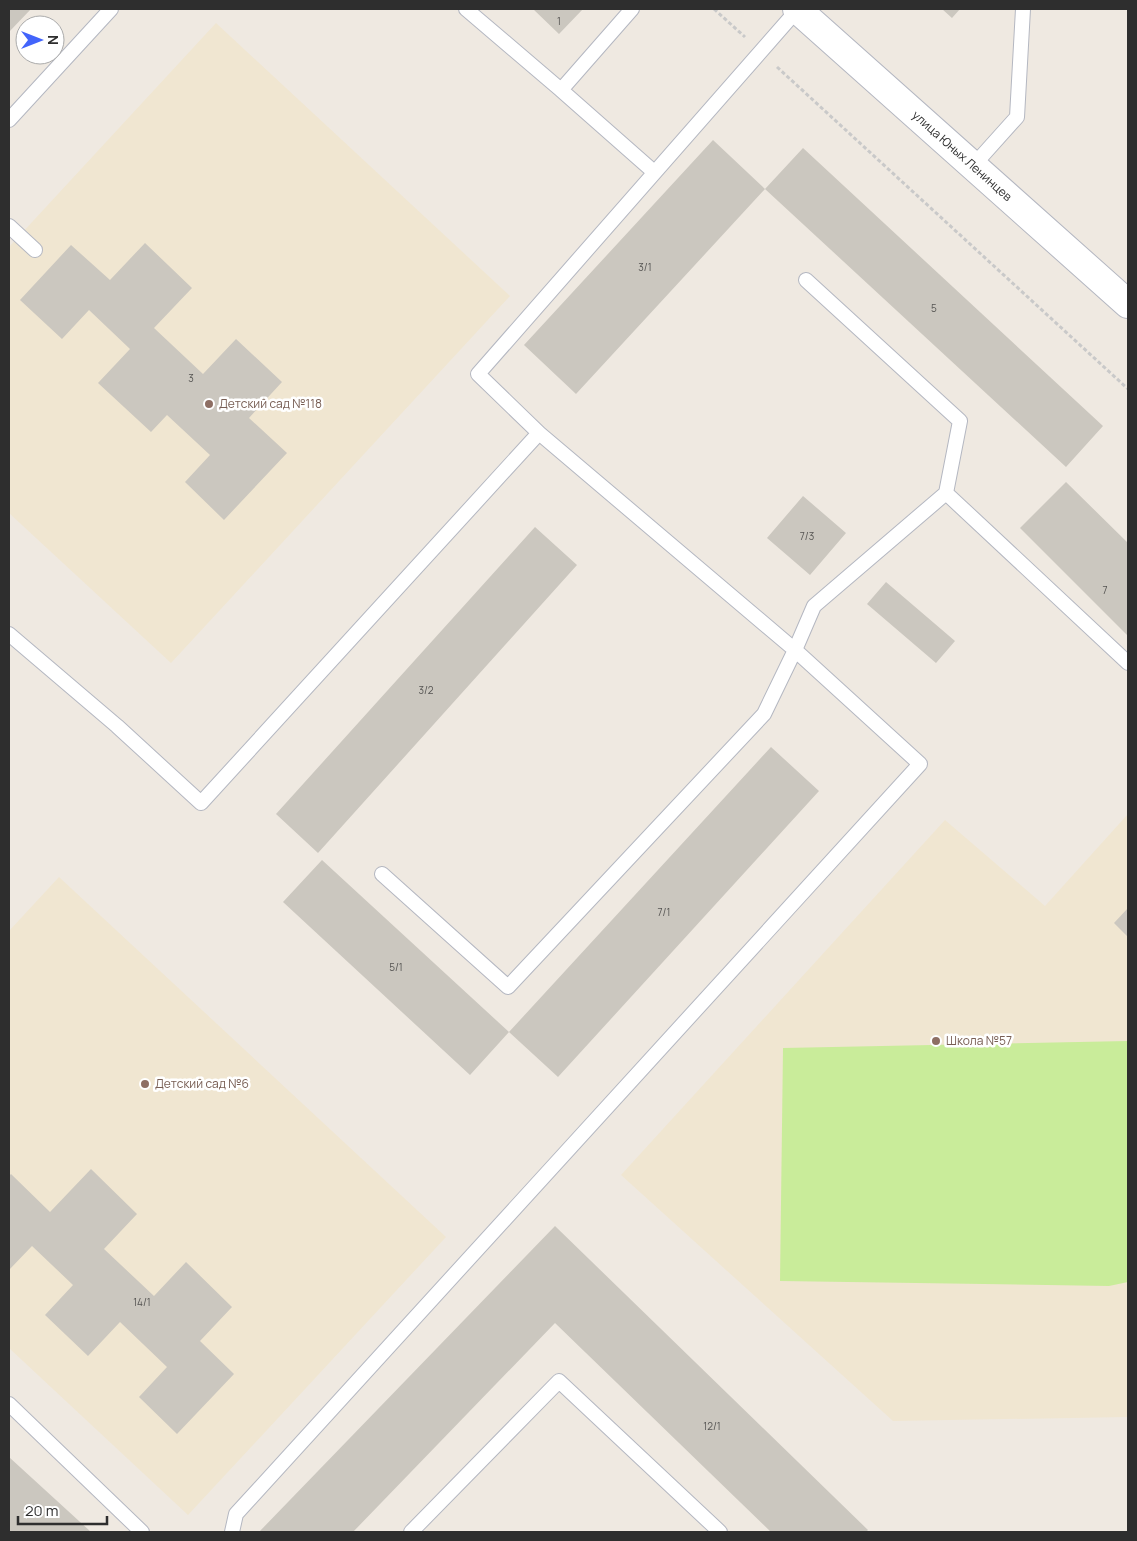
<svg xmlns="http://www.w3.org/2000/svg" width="1137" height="1541" font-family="Manrope,sans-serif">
	<rect width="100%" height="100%" fill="#efe9e1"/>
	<path fill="#f0e6d1" d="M216,23L510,296L171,663L9,513V247Z
		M1128,814V1417L893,1421L621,1175L945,820L1045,906Z
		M59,877L446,1237L188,1515L9,1348V931Z"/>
	<path fill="#c9ec9a" d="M1128,1041V1282L1109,1286L780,1281L783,1048Z"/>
	<path fill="#cbc7bf" d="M9,9H31L9,32Z
		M533,9H583L559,34Z
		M942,9H960L952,18Z
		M713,140L765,189L576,394L524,345Z
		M803,148L1103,426L1066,467L765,189Z
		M145,243L192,288L154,328L203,374L236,339L282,382L249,418L287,453L224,520L185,482L210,455L167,415L151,432L98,383L130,349L89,310L62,339L20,300L71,245L110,280Z
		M1066,482L1128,543V636L1020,528Z
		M803,496L846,533L810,575L767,538Z
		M535,527L577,565L318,853L276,814Z
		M886,582L955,641L936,663L867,604Z
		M771,747L819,791L558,1077L509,1032Z
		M322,860L509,1032L470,1075L283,902Z
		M1128,908V937L1114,923Z
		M91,1169L137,1214L104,1249L154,1296L186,1262L232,1307L200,1341L234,1374L177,1434L139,1397L167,1367L120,1322L88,1356L45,1315L73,1285L32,1246L9,1270V1176L11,1174L50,1212Z
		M555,1226L868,1530L866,1532H771L555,1323L353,1532H259Z
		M9,1457L91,1532H9Z"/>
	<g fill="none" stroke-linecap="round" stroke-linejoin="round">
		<g stroke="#b4b7c1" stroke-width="16">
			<path id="service" d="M466,9L561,90L632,9
				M561,90L654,172
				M9,120L111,9
				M973,166L1017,117L1023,9
				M9,226L35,250
				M806,280L960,421L946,493
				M539,433L478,374L798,9
				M9,634L117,726L201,803L539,433L795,650L764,714L508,987L382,874
				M9,1404L142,1532
				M232,1532L236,1514L920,764L795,650L814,606L946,493L1128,663
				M411,1532L559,1381L720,1532"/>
		</g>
		<g stroke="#b4b7c1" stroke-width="30">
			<g id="minor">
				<path id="s1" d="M797,9L1128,304"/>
			</g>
		</g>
		<path stroke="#c9c9c9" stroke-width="3" stroke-dasharray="4 2.5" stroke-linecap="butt" d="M714,9L745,37
			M777,67L1128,389"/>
		<use href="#service" stroke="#fff" stroke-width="14"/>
		<use href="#minor" stroke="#fff" stroke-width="28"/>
	</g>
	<g fill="#8d6e63" stroke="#fff" stroke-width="2">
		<circle cx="209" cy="404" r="5"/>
		<circle cx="936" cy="1041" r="5"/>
		<circle cx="145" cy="1084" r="5"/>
	</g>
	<g text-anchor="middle" stroke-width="5" stroke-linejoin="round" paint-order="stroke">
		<g font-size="10" fill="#555452">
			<text x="559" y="25">1</text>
			<text x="645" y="271">3/1</text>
			<text x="934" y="312">5</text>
			<text x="191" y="382">3</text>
			<text x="807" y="540">7/3</text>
			<text x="1105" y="594">7</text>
			<text x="426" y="694">3/2</text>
			<text x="664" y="916">7/1</text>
			<text x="396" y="971">5/1</text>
			<text x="142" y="1306">14/1</text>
			<text x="712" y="1430">12/1</text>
		</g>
		<g font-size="12" fill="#2e2e2e" stroke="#fff">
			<text dy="4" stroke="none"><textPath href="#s1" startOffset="221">улица Юных Ленинцев</textPath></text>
		</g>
		<g font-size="12" fill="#785e54" stroke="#fff" text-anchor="start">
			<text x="219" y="408">Детский сад №118</text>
			<text x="946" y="1045">Школа №57</text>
			<text x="155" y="1088">Детский сад №6</text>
		</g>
	</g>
	<rect width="1137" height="1541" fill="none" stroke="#2e2e2e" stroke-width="20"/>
	<g transform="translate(40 40) rotate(90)"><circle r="24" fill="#ffffff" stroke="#ababab"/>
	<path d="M0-4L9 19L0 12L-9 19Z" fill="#4264fb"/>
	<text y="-8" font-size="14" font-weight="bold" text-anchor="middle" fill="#2e2e2e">N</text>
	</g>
	<path d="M18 1516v8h89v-8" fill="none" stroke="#2e2e2e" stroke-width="2.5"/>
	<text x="25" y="1516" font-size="15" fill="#2e2e2e" stroke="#ffffff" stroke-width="4" paint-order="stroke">20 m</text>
</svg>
